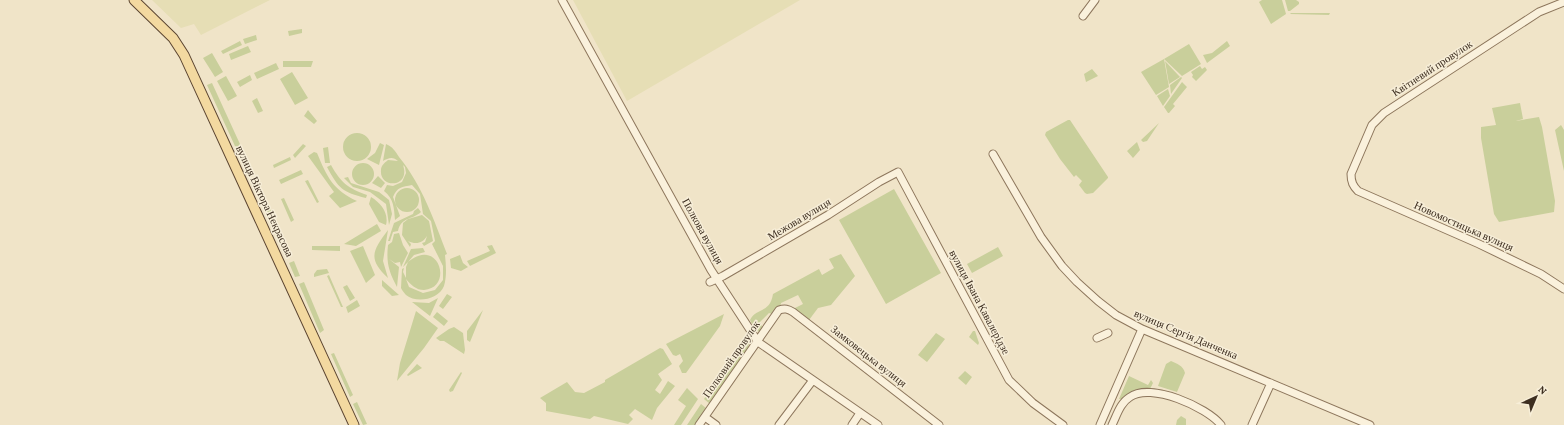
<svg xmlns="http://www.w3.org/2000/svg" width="1564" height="425" font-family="'Crimson Pro',serif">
	<rect width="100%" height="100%" fill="#f0e4c8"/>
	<path fill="#e6deb5" d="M152,0H270L201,35L194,24L181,28Z
		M573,0H800L627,101Z"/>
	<path fill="#c9cf9b" d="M1262,0H1282L1286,14L1271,24L1259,2Z
		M1285,0H1296L1299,2V4L1290,11H1288Z
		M1291,13H1330L1329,15L1290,14Z
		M302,29V33L289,36L288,31Z
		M256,35L257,40L245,44L243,39Z
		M240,41L242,45L223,54L221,51Z
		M1227,41L1230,46L1207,63L1203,55L1212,53Z
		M1189,44L1201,64L1182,76L1164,59Z
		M248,46L251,52L231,60L229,54Z
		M212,53L223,72L215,77L203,58Z
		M1164,59L1169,87L1156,95L1141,72Z
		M283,61H313L311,67H283Z
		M1165,61L1180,77L1169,84Z
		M276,63L279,69L257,79L254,73Z
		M1200,66L1202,69L1205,67L1207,70L1196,81L1192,77L1193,75L1191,72Z
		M1092,69L1098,76L1086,82L1084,74Z
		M292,72L308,98L295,105L280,79Z
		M250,75L252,80L240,87L237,82Z
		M226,76L237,96L228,101L217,81Z
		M1181,77L1182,78L1171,94L1170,85Z
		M1182,82L1187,87L1173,104L1175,106L1169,113H1168L1164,107Z
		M212,83L245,155L240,157L207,85Z
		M1168,89L1170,96L1163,106L1157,96Z
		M257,98L263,111L258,113L252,101Z
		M1520,103L1523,119L1516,121L1539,117L1542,127L1555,201L1554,212L1499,222L1494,214L1481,138V127L1496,125L1492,108Z
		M308,110L317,121L314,124L304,116Z
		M1068,120H1070L1108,177V178L1093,193L1087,194L1085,193L1079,185L1082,181L1076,175L1074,177L1060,159L1045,135L1046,132Z
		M1159,123L1147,141L1143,142L1141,140Z
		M1561,125L1564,130V171L1555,130Z
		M343 147a14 14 0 1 1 28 0a14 14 0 1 1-28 0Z
		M1137,142L1140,150L1133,158L1127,151Z
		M380,143L384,145L379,165L367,159L375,153Z
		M303,144L306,146L295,158L293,155Z
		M386,144C393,147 395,151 399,157C422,185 434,220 447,254L445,255C446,265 447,276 444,286C439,299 417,304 406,295C404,293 402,290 401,288L402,269L404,268L403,272L406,278V267L408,262L403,267L411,249L423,248L425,252L414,255L408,262C439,236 454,288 424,290C416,290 411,285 406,279L409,287L423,293L435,290L443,280V266L432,244L435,241L431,221L423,214L420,194L412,185C402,187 397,187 393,197L400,216L395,220C394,208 394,199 384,191L387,185L393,186L402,182L406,173L405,167L403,165C411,188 379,189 381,170C381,166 384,163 388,160L398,161C393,156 388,158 383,161Z
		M328,147L330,163H325L323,148Z
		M314,152L317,153C327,177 333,190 357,201L340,208L329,196L334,192L308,156Z
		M246,157L252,168L247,171L241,159Z
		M290,157L291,160L274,168L273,165Z
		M352 174a11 11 0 1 1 22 0a11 11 0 1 1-22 0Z
		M331,165C341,183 348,188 367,195L366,198C342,192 339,189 327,167Z
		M301,170L303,174L281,184L279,180Z
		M378,176L385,183L381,188L372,183Z
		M348,177L351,183L379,192L389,200L392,214L389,225L386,204L370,192L353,187L344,178Z
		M308,180L319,202L317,203L305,181Z
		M260,186L284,240L279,242L255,188Z
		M395 200a12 12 0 1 1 24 0a12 12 0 1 1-24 0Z
		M894,189L941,273L886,304L839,220Z
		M371,197C381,203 389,213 386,225L379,222L369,204Z
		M284,198L294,220L291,222L281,199Z
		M418,208L421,212C412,220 401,217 398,231L393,232L390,241H388L394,223L413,214L414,211Z
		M422,215L429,221L433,241L424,246L422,243L425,242L427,236C423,243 416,245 408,241L411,244L410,247L402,235L403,223L408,219Z
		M377,224L381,231L356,246L344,244Z
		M388,230L383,261L388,278C367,259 373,250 388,230Z
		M399,233L403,245L408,253L401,267L400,262L395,263L389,259L399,267L397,287C389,272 386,263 388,245L392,242L394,234Z
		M492,245L496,253L470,266L467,261L490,251L487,246Z
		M312,246H340V251L312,250Z
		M363,246L375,275L366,283L350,251Z
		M998,247L1003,256L972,273L967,264Z
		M841,254L855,276L831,305L818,308L809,320L793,309L803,304L798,295L781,303C781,307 776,313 772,314L769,313L760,322L763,329L760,332L755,330L750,320C756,307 770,314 773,294L819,269L822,275L834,268L829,259Z
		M460,255L463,263L468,267L461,271L451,268L450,259Z
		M294,261L300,276L295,277L289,263Z
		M327,269L329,273L314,277V274L317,270Z
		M329,275L343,307H341L327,276Z
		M382,280L399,295L392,296L382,286Z
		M304,282L324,330L320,333L299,284Z
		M347,285L355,298L350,301L343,287Z
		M447,294L452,297L443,309L439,306Z
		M438,298L430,316L412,302L429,303Z
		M357,300L360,306L348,313L346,307Z
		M483,310L470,342L467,340V331Z
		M416,311L438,328L424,348L397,381L400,363Z
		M437,312L448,321L444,326L433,317Z
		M724,314L720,326L686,373H682L679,366L683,361L680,354L676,356L673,355L666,344Z
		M454,327L463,333L465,350L464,354L444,341H440L436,338L449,329Z
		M973,331H975L979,343L978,345L969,337Z
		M936,333L945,339L927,362L918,355Z
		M746,336L749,343L748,348L710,404L704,399L743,344Z
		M660,348L663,349L672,364L658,374L662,380L655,390L660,394L668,381L675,386L657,408L652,420L635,409L629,415L633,419L628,424L594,416L590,419L546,411V403L540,398L567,382L575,392L584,393L605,382V380Z
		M334,353L353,395L350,397L331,354Z
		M1171,361C1177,364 1183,365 1185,373L1177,392L1158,386L1166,364Z
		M417,364L422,368L408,376L407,375Z
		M965,371L972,377L966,385L958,378Z
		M461,372L462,373L453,391L450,392L449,390Z
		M1129,376L1148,385L1151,380L1153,383L1150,389C1139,387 1131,391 1123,399H1119Z
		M687,388L698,399L681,425H674L686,406L678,400Z
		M357,402L367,424L363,425L353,404Z
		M701,404L706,408L695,425H687Z
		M1181,416L1186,419V425H1176L1177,420Z"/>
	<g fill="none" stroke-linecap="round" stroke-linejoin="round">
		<g stroke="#8d765c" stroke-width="9">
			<path id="minor" d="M562,0L711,270L758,342L878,425
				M1564,2L1539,12L1384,113L1372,125L1351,174C1351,182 1353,186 1358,191L1479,244L1541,274L1564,289
				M1083,16L1095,0
				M993,154L1041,237L1062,266L1077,282L1098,301L1116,315L1142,329L1370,425
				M710,282L723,276L828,215L879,182L898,172L1009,380L1033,403L1063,425
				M1097,338L1108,333
				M705,417L716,425
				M699,425L779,310C785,308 788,309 793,312L939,425
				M779,425L813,380
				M852,425L860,413
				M1100,425L1142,329
				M1112,425C1117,415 1120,403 1130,397C1150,382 1207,407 1221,425
				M1252,425L1271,383"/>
		</g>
		<g stroke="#5b4430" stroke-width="11">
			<path id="major" d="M134,0L173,38L184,55L354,425"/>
		</g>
		<use href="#minor" stroke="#faf1dc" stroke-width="7"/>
		<use href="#major" stroke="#f3d9a0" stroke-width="9"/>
	</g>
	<g text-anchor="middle" stroke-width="3" stroke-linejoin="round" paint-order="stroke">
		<g font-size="11" fill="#3d2e20" stroke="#f7eed8">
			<text transform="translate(1432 68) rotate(-33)" y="4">Квітневий провулок</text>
			<text transform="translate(265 201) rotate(65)" y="4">вулиця Віктора Некрасова</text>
			<text transform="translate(799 219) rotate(-31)" y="4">Межова вулиця</text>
			<text transform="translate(1464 226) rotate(24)" y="4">Новомостицька вулиця</text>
			<text transform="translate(703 231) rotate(61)" y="4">Полкова вулиця</text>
			<text transform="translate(980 302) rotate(62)" y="4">вулиця Івана Кавалерідзе</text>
			<text transform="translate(1186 334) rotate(23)" y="4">вулиця Сергія Данченка</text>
			<text transform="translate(869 356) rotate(38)" y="4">Замковецька вулиця</text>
			<text transform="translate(731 359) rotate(-55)" y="4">Полковий провулок</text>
		</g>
	</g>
	<g transform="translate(1536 397) rotate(44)" stroke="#f7eed8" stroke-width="3" paint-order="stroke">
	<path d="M0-3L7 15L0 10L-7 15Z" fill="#3d2e20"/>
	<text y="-6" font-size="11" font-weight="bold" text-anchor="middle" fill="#3d2e20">N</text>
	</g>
</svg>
